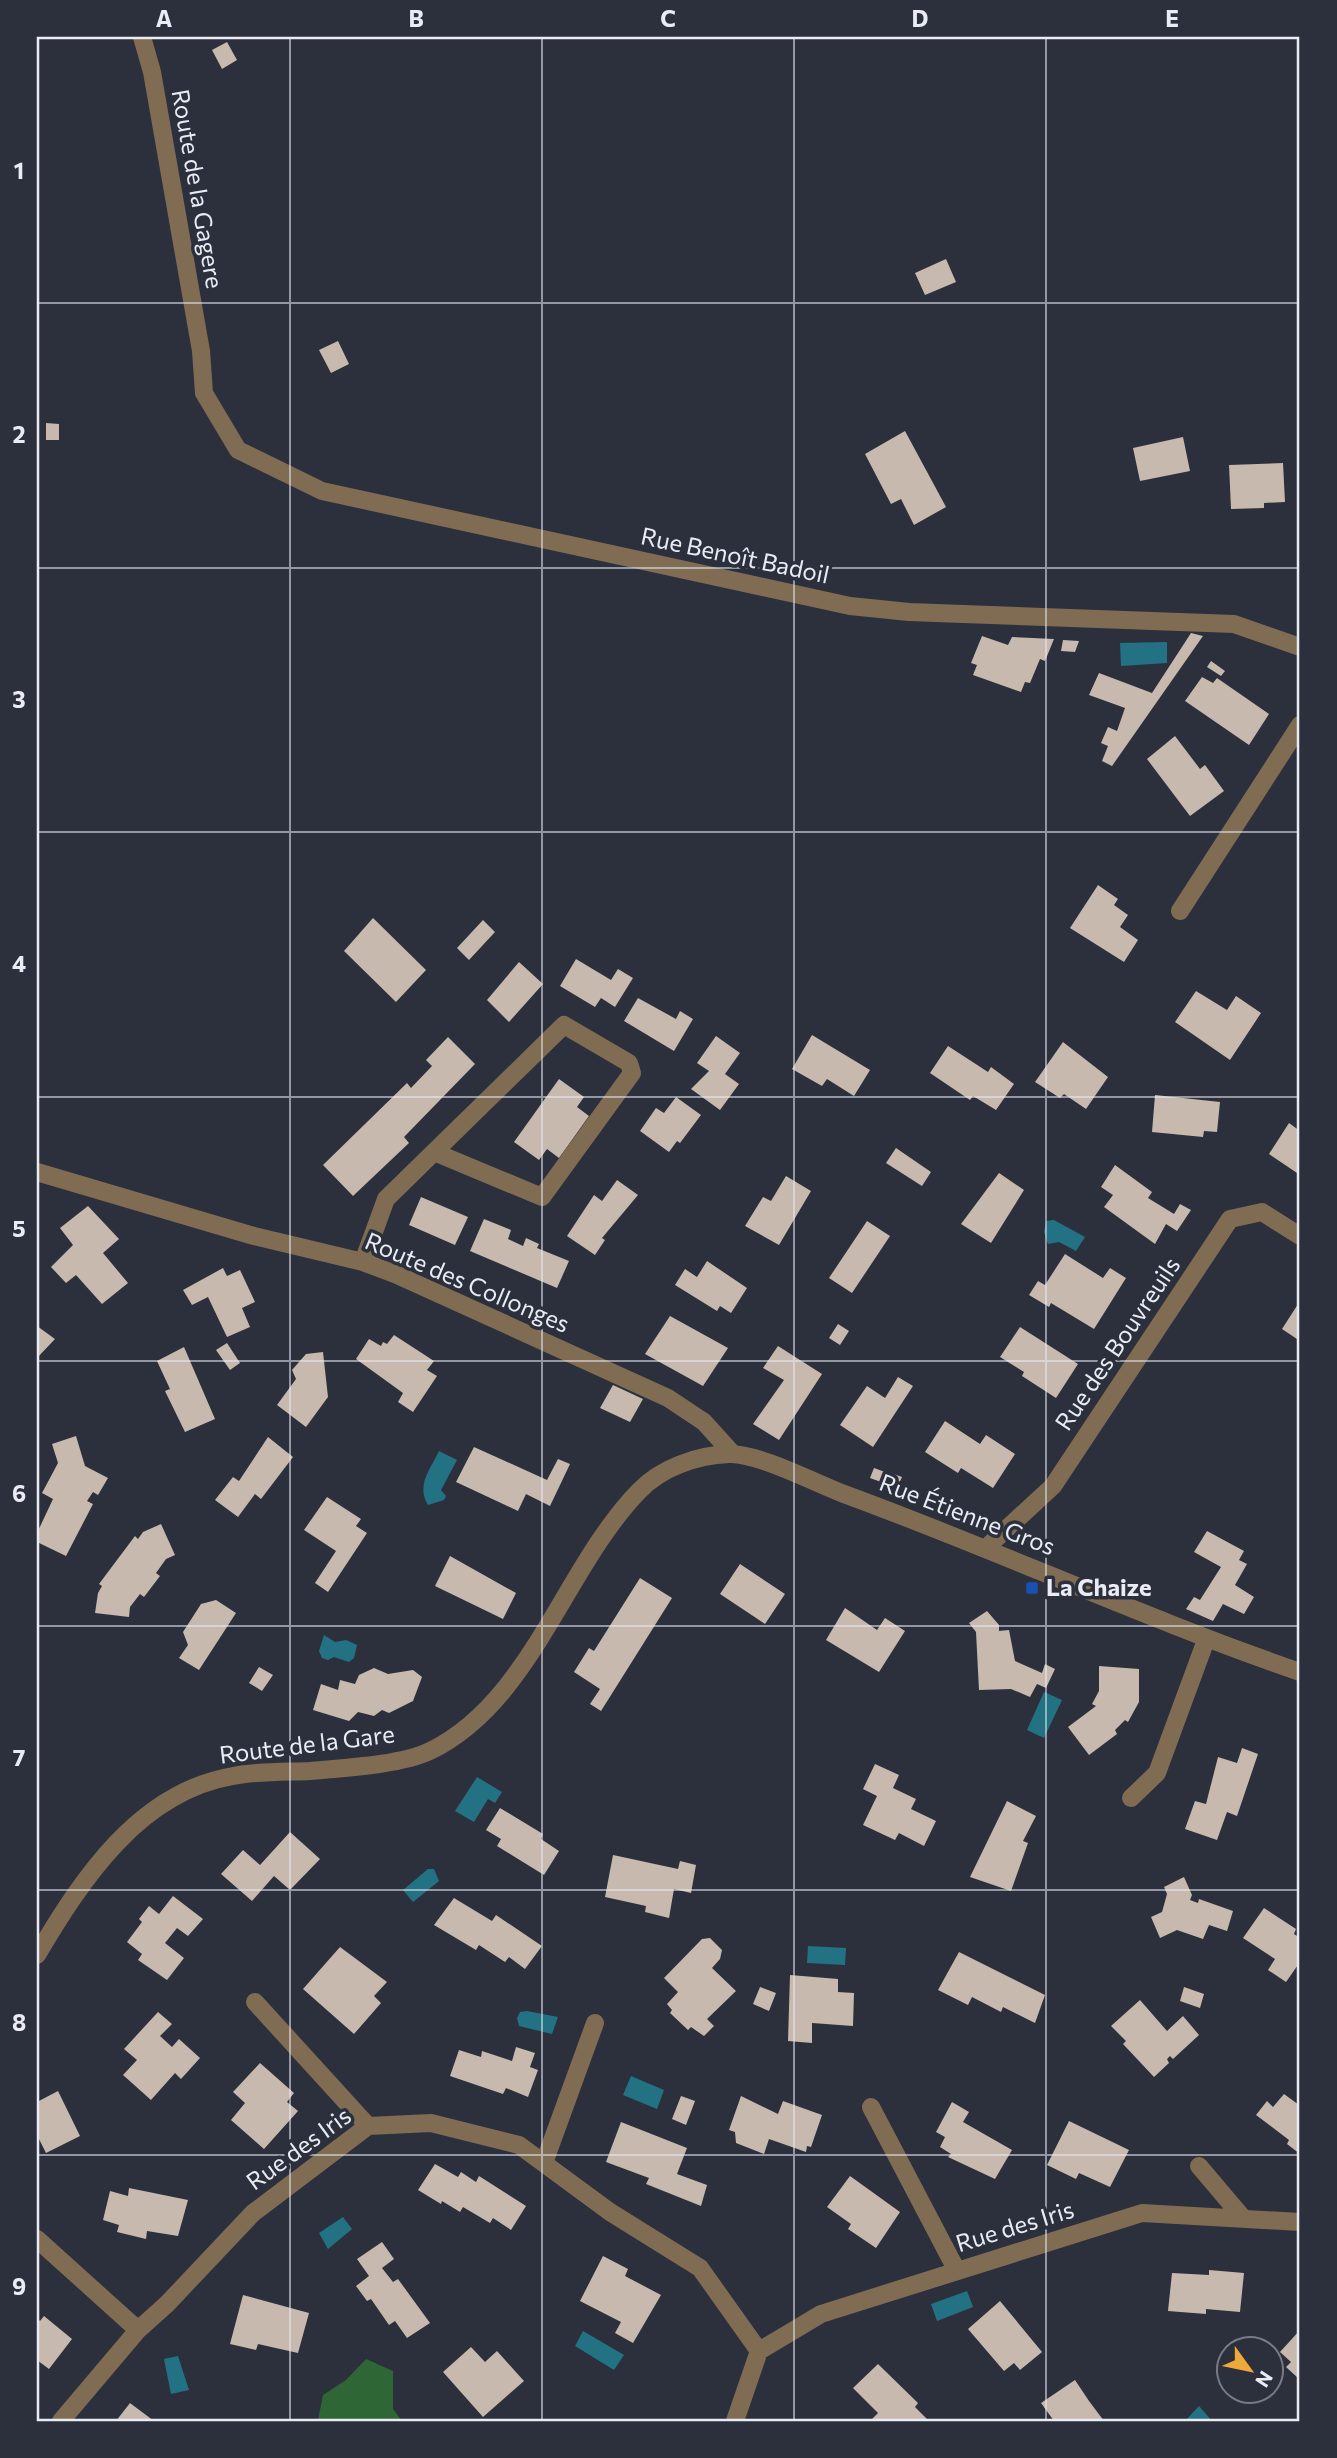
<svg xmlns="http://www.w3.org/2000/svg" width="1337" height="2458" font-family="Commissioner,sans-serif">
	<rect width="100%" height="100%" fill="#2c303c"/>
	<path fill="#2f6636" d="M366,2359L393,2371V2409L402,2421L318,2420L323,2395L346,2380Z"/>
	<path fill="#227284" d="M1167,642V663L1121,666L1120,643Z
		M1054,1220L1085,1237L1076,1251L1059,1242L1048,1244L1044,1232L1046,1221Z
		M439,1451L457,1460L441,1490L446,1496L444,1500L428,1505C416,1485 430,1470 439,1451Z
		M324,1635L335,1642L346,1640L357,1645L354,1658L349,1662L334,1657L328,1660L322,1658L319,1651Z
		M1044,1692L1062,1700L1044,1738L1027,1730Z
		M477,1777L502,1792L495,1803L488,1799L474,1822L455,1811Z
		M428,1869H434L439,1881L413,1902L403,1890Z
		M808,1946L846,1948L845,1965L807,1963Z
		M527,2011L558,2017L552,2034L519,2026L517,2018L520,2012Z
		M631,2076L664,2090L657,2109L623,2095Z
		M343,2217L352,2229L328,2249L319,2233Z
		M967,2291L973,2307L937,2321L931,2304Z
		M583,2331L624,2355L614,2370L575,2346Z
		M178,2356L189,2390L171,2394L164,2359Z
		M1199,2406L1212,2421H1185Z"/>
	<path fill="#c7b9ad" d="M227,42L237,60L222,69L212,50Z
		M946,259L956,282L925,295L915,273Z
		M338,341L349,364L331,373L319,350Z
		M46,423L59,424V440H46Z
		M905,431L946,507L914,525L901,499L891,504L865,454Z
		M1183,437L1190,471L1140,481L1133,448Z
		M1283,463L1285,502L1264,503V508L1231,509L1229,465Z
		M1191,633L1203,636L1112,766L1102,761L1108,746L1101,743L1108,727L1117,731L1125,708L1089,695L1099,673L1152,693Z
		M982,636L1008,645L1012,637L1054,639L1045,661L1040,659L1030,683L1025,682L1021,692L973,675L977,665L971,663Z
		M1063,640L1079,641L1075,652L1061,651Z
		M1211,661L1225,671L1221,676L1207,667Z
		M1202,677L1213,683L1217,678L1269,714L1249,745L1185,701Z
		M1175,736L1200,769L1205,765L1224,791L1190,816L1147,759Z
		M1098,885L1118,899L1114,905L1128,915L1120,927L1138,940L1124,962L1070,928Z
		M373,918L426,970L396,1002L344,951Z
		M483,920L495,932L469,960L457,948Z
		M576,959L611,980L618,969L633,978L615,1007L601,998L595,1007L560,986Z
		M519,962L543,984L509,1022L487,1000Z
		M1196,991L1227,1010L1236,996L1261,1013L1230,1060L1175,1022Z
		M638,998L676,1019L680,1011L693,1019L674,1051L624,1021Z
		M812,1035L870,1070L854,1096L827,1079L822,1086L792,1069Z
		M716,1036L740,1053L725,1074L739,1084L720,1110L691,1089L709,1071L697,1063Z
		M448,1037L475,1064L404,1137L409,1143L353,1196L323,1165L407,1083L411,1088L432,1066L426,1060Z
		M1063,1042L1108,1077L1086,1109L1064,1094L1060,1098L1035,1082Z
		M948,1046L988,1072L991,1067L1014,1084L996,1110L973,1096L970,1100L930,1073Z
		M559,1079L584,1097L577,1107L589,1116L559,1158L547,1149L539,1160L514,1142Z
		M1155,1095L1220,1102L1217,1132L1204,1131L1203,1137L1152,1132Z
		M676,1097L701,1115L680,1143L677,1141L669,1152L640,1131L656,1108L664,1113Z
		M1289,1123L1300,1131V1175L1269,1154Z
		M896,1148L931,1172L922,1186L886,1163Z
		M1115,1165L1152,1192L1148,1198L1174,1214L1180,1204L1191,1210L1177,1231L1166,1224L1155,1244L1104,1207L1113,1195L1101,1187Z
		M999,1173L1024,1190L991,1243L961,1224Z
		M786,1176L811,1191L779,1245L745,1226L763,1197L771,1201Z
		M617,1180L638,1195L602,1238L605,1240L595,1255L567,1236L594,1195L602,1201Z
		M421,1197L468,1217L455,1245L409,1225Z
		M88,1206L119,1239L103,1253L128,1283L102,1304L76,1275L66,1283L51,1267L73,1245L60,1228Z
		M484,1219L511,1230L508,1239L523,1246L526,1238L539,1244L537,1248L569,1261L557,1288L470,1251Z
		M867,1221L890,1236L852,1293L829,1278Z
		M1065,1254L1103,1278L1110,1268L1126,1278L1094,1329L1051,1303L1049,1307L1029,1295L1038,1281L1045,1285Z
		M707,1261L747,1288L731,1313L720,1306L717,1311L675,1285L685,1269L697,1277Z
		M223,1268L227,1276L240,1270L255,1302L242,1308L250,1327L227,1337L208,1297L192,1305L183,1290Z
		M1300,1301V1341L1282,1329Z
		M670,1316L728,1348L703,1386L645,1354Z
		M838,1324L849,1331L840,1345L829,1338Z
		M37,1326L55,1339L37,1358Z
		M1020,1327L1078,1364L1056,1398L1022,1376L1024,1372L1000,1357Z
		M394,1335L434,1361L427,1370L437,1376L413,1412L398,1402L403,1393L356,1359L369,1339L381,1346L383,1342L387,1344Z
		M227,1343L240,1363L230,1370L216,1350Z
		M778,1346L822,1374L779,1440L753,1424L784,1380L763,1368Z
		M184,1347L215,1419L185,1432L165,1391L170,1389L157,1361Z
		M323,1352L328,1397L306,1427L277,1405L296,1379L292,1370L306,1354Z
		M898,1377L913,1386L873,1447L840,1425L867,1386L885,1398Z
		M613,1385L643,1399L630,1422L600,1408Z
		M945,1421L980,1444L986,1435L1015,1454L993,1488L961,1468L958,1473L925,1452Z
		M76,1436L85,1466L108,1478L98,1495L93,1492L87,1501L93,1504L66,1556L37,1542V1533L53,1499L42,1493L58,1463L52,1444Z
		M268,1437L293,1457L261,1499L255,1494L238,1517L215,1500L233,1477L239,1481Z
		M474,1447L547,1480L558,1459L570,1464L550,1506L526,1494L518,1511L456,1482Z
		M874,1468L885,1472L881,1482L870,1478Z
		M891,1473L902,1477L898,1486L887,1482Z
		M327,1497L361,1519L356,1526L367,1533L328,1592L315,1583L336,1551L304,1530Z
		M161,1524L175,1555L166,1559L156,1573L160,1576L144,1597L140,1594L130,1607L129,1617L95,1613L98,1593L102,1586L99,1584L135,1536L138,1539L143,1532Z
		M1207,1531L1244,1551L1239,1560L1247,1564L1235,1585L1254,1597L1244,1614L1223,1604L1213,1621L1186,1609L1194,1597L1200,1600L1221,1567L1194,1552Z
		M450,1556L516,1593L503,1619L435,1586Z
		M740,1564L785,1594L765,1624L720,1594Z
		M640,1578L672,1598L601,1711L590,1704L600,1689L574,1672L589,1648L594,1651Z
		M216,1600L236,1613L199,1670L179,1658L188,1645L183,1632L201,1604Z
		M845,1608L877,1630L885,1618L905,1631L879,1672L826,1640Z
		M987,1611L999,1625V1631L1009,1630L1015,1661L1042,1673L1045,1664L1055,1669L1046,1688L1037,1684L1030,1697L1011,1689L979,1690L976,1632L969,1623Z
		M1099,1666L1139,1669V1702L1128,1722L1125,1720L1115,1730L1117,1734L1089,1755L1068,1727L1096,1706L1092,1704L1099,1691Z
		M259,1667L273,1675L262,1691L249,1683Z
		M374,1668L388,1674L413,1670L422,1677L413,1701L389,1713L382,1710L374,1716L358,1712L349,1721L313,1710L321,1684L338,1690L340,1680L355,1684L359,1675Z
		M1242,1748L1258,1754L1237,1816L1227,1812L1217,1840L1185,1829L1195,1801L1206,1804L1218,1757L1237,1763Z
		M875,1764L899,1775L893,1788L916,1799L911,1809L936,1821L924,1846L899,1833L895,1840L863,1825L877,1796L863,1789Z
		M1007,1801L1036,1816L1023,1841L1028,1843L1011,1891L970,1877Z
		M500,1808L543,1834L541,1839L559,1851L544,1875L497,1846L501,1839L486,1830Z
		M290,1832L320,1859L290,1890L274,1876L252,1901L221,1874L243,1850L260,1865Z
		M613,1855L678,1869L680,1861L696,1865L691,1893L674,1889L669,1918L645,1912L646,1906L605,1897Z
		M1184,1877L1192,1895L1190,1900L1198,1903L1199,1899L1233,1911L1227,1931L1209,1925L1203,1939L1177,1930L1160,1938L1151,1917L1162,1912L1167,1894L1164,1887Z
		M173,1896L203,1919L188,1936L177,1928L165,1943L184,1958L167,1980L138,1960L142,1954L127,1942L142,1922L139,1919L149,1906L159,1914Z
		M454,1898L492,1921L496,1915L542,1946L525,1969L509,1957L505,1962L479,1945L476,1950L434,1925Z
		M1264,1908L1296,1929L1294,1934L1300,1938V1962L1286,1982L1268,1970L1275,1959L1243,1938Z
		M710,1938L722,1950L720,1959L712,1968L736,1991L707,2019L714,2026L704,2036L691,2027L688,2030L670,2013L672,2010L667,2004L678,1992L664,1978L702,1939Z
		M340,1947L387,1982L374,1996L381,2003L354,2034L303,1989Z
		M959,1952L1045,1995L1035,2023L1003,2007L1001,2012L972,1997L968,2005L938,1990Z
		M790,1975L838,1979V1992L854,1993L853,2026L812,2023V2043L788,2041Z
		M760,1987L776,1993L769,2011L753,2004Z
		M1184,1987L1204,1994L1200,2008L1180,2001Z
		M1140,2000L1167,2031L1183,2016L1199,2035L1173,2059L1170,2056L1167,2059L1169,2063L1154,2077L1123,2044L1126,2041L1111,2026Z
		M158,2012L172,2024L160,2036L172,2047L179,2039L200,2058L181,2079L175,2073L151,2100L123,2075L137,2060L124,2049Z
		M516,2047L535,2053L530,2067L538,2070L528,2097L506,2088L503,2094L450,2076L459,2050L481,2057L482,2051L512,2061Z
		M260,2063L294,2093L287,2102L298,2111L264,2149L231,2120L245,2103L233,2092Z
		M58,2091L80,2136L46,2153L37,2135V2102Z
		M1284,2094L1299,2105L1300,2102V2154L1287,2144L1289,2140L1256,2115L1267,2101L1273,2107Z
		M681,2096L695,2101L686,2125L672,2119Z
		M741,2096L778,2114L783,2101L822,2115L811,2147L807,2146L806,2152L769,2139L764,2154L736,2143L735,2132L729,2130Z
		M952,2102L969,2112L963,2122L1012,2150L995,2179L948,2157L951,2154L940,2147L945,2137L936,2132Z
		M1069,2121L1129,2150L1110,2187L1079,2173L1076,2179L1047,2165Z
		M621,2122L687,2148L677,2174L707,2185L701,2206L646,2184L649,2178L606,2162Z
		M435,2164L458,2177L461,2172L476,2182L479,2176L526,2206L511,2230L493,2218L490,2223L463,2207L460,2212L442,2201L441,2204L418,2190Z
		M850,2176L900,2212L876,2248L848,2229L851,2224L827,2207Z
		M129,2188L188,2200L178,2236L147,2231L146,2239L117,2232L119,2225L103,2220L110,2191L128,2196Z
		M382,2242L394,2259L382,2268L393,2282L398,2279L430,2323L407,2338L395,2321L389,2325L371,2299L367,2301L356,2286L369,2276L357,2259Z
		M603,2256L628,2269L625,2276L661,2295L633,2343L615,2333L621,2322L580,2301Z
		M1209,2270L1244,2273L1240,2312L1206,2309V2314L1168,2311L1172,2273L1209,2275Z
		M243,2295L309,2313L298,2353L258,2344L256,2350L230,2344Z
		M1000,2301L1042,2352L1020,2370L1014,2363L1004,2371L968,2329Z
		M44,2316L72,2339L49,2369L37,2360V2318L40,2321Z
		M1300,2330V2375L1298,2378L1286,2367L1291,2362L1280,2352Z
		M471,2347L485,2362L497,2351L524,2381L483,2417L443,2372Z
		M878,2364L918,2403L915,2407L929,2421L872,2419L878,2413L853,2388Z
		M1075,2380L1089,2401L1104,2421H1054L1041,2403Z
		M1237,2392H1262L1261,2398Z
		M130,2403L154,2421H116Z"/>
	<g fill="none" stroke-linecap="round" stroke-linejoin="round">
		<path stroke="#7f6c53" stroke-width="18" d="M142,37L152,72L201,351L204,393L238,450L322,491L850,606L909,612L1234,624L1300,647
			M1180,911L1300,725
			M37,1172L254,1236L363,1262L395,1274L668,1398L704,1422L732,1453
			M363,1262L386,1199L564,1025L629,1063L632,1073L542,1197L434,1152
			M987,1547L1053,1486L1230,1219L1262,1212L1300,1236
			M1131,1798L1157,1773L1206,1640
			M37,1955C82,1879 139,1792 233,1776C258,1771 285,1772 310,1771C343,1768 401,1765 430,1751C531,1702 564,1568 639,1491C661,1468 697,1455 729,1454C758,1453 815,1483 844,1494C997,1550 1146,1619 1300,1672
			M255,2002L368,2126
			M871,2107L957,2271
			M544,2163L595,2023
			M1199,2166L1243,2218
			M37,2239L138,2330
			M61,2421L138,2330L167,2304L253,2213L368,2126L431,2123L519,2145L610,2212L700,2268L759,2351
			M735,2421L759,2351L821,2314L1142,2213L1300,2222"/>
	</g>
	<path fill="none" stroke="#e9ecf4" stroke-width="2" stroke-opacity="0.55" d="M290,37V2421M542,37V2421M794,37V2421M1046,37V2421M37,303H1300M37,568H1300M37,832H1300M37,1097H1300M37,1361H1300M37,1626H1300M37,1890H1300M37,2155H1300"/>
	<rect fill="#1a4fb4" stroke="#2c303c" stroke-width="2.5" x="1025" y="1581" width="14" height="14" rx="3.5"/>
	<g text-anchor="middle" stroke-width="7" stroke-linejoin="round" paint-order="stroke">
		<g font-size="24" fill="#e9ecf4" stroke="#2c303c">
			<text transform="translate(197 189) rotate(80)" y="8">Route de la Gagere</text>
			<text transform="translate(735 556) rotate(12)" y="8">Rue Benoît Badoil</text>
			<text transform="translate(467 1283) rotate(23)" y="8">Route des Collonges</text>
			<text transform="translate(1118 1344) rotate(-56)" y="8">Rue des Bouvreuils</text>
			<text transform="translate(967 1515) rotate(21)" y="8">Rue Étienne Gros</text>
			<text transform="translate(307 1745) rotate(-7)" y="8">Route de la Gare</text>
			<text transform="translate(299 2149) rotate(-36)" y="8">Rue des Iris</text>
			<text transform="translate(1015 2227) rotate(-17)" y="8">Rue des Iris</text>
		</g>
		<g font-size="24" font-weight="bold" fill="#e9ecf4" stroke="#2c303c" text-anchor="start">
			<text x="1046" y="1596">La Chaize</text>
		</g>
	</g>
	<rect width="1337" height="2458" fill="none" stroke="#2c303c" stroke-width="77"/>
	<g transform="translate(1250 2370) rotate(123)"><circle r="33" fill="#2c303c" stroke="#787b86" stroke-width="2"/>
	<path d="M0-5L12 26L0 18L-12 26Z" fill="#eea83c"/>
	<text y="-10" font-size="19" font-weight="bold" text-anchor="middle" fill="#e9ecf4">N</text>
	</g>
	<rect x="38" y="38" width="1260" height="2382" fill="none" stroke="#e9ecf4" stroke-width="2.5"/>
	<g font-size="23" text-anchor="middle" font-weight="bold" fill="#e9ecf4">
		<text x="164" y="27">A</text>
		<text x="416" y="27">B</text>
		<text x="668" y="27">C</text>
		<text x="920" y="27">D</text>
		<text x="1172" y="27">E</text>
		<text x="19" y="179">1</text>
		<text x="19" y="443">2</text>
		<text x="19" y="708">3</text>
		<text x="19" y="972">4</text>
		<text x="19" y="1237">5</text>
		<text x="19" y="1502">6</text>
		<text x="19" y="1766">7</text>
		<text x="19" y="2031">8</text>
		<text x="19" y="2295">9</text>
	</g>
</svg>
